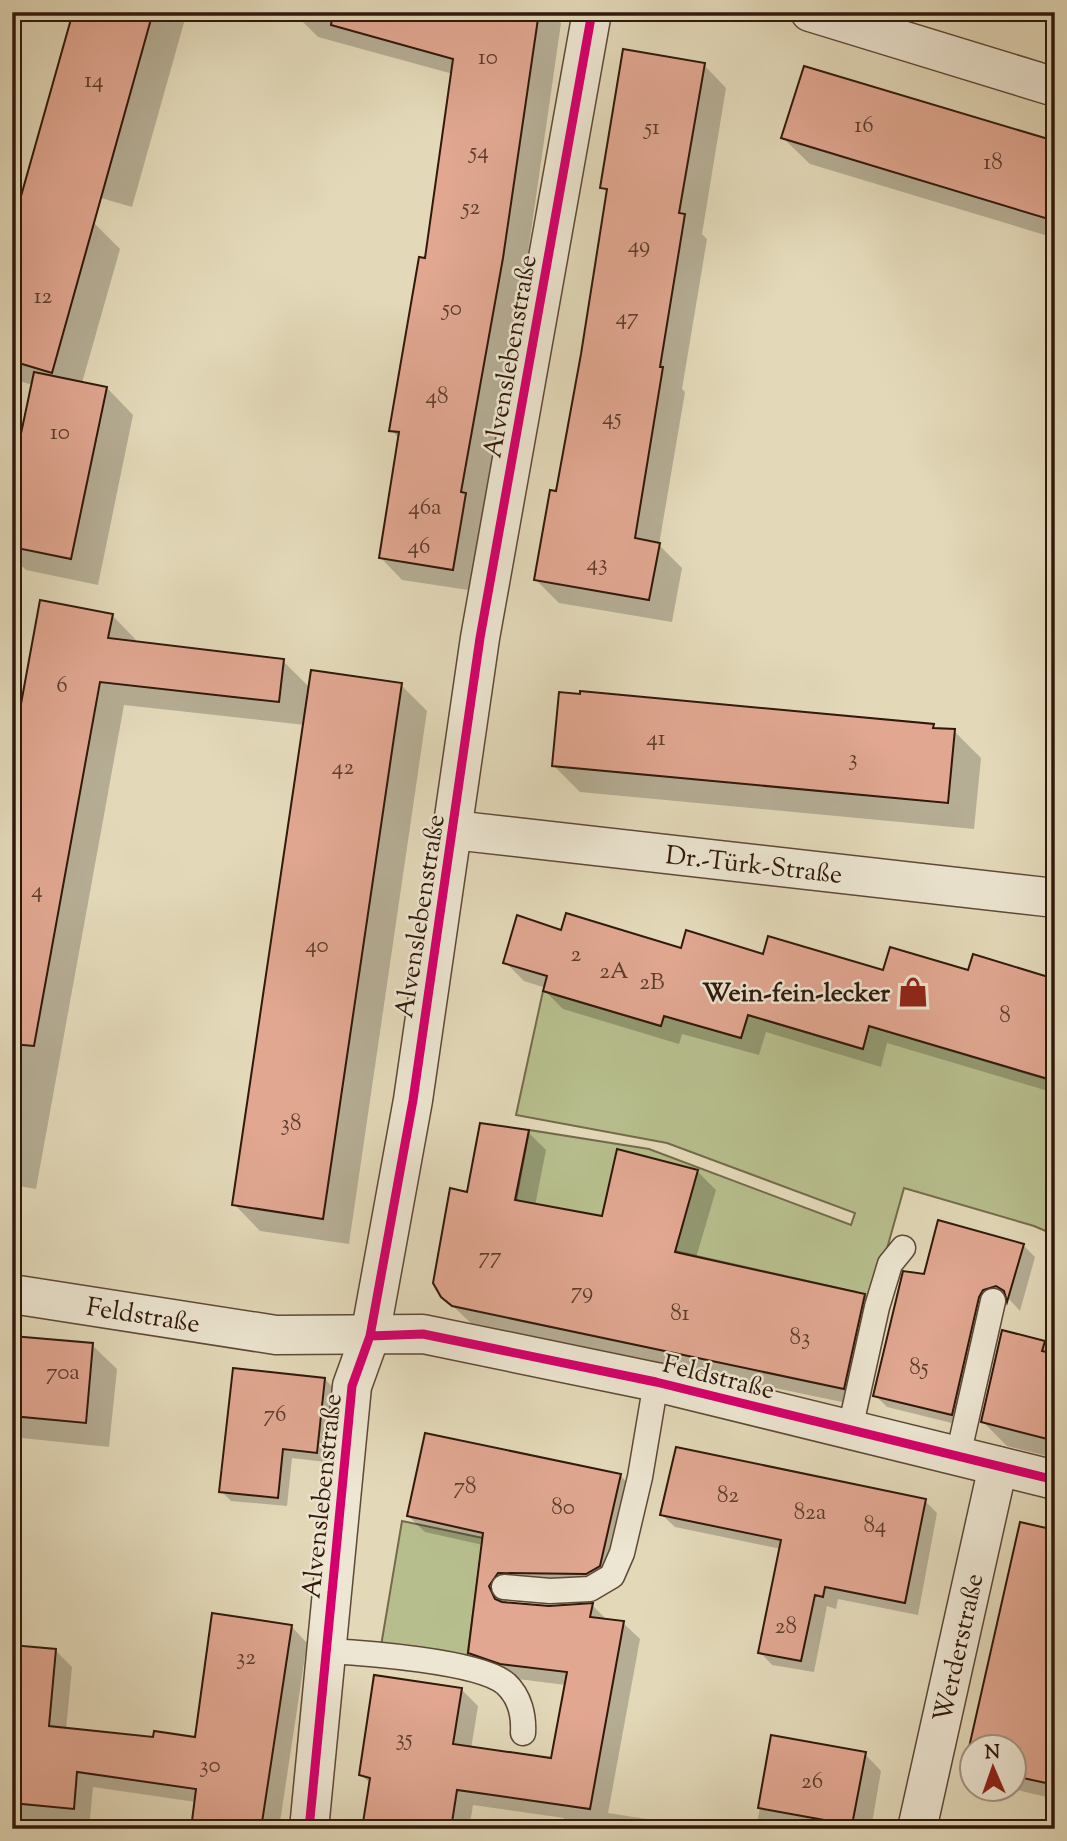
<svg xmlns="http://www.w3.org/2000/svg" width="1067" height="1841" font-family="'Sorts Mill Goudy',serif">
	<rect width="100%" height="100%" fill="#e3d9b9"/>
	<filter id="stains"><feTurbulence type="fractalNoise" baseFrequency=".00286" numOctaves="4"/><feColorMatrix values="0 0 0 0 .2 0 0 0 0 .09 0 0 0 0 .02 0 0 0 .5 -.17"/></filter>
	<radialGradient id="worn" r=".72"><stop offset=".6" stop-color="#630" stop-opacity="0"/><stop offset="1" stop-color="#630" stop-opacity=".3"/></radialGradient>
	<path fill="#b7be8d" stroke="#746b4c" stroke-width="2" d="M543,991L660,1026L664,1016L741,1038L748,1015L862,1049L869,1026L1050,1080L1055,1064V1235L1034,1226L904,1188L870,1309L854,1305L856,1292L634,1242L516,1200L529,1130L649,1149L851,1225L855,1213L667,1143L516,1115Z
		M402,1521L483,1538L467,1659L381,1646Z"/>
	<path fill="#0003" d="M75,12H187L132,207L60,186Z
		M274,12H551L561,23L524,280L483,512L475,591L402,580L381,558L400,439L391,430L427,260L453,74L318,37L301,20Z
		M704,65L726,88L702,234L707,239L682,389L685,392L659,545L682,568L672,622L559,603L536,580L557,493L582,354L608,193L602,187Z
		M783,138L1055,143V238L810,164Z
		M94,223L120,249L82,383L107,388L133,415L98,585L26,570L12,556V484L33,385L12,379V234Z
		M112,615L136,640L135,643L283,661L310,688L401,685L427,711L349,1244L260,1231L234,1204L305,725L124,705L36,1189L12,1185V762Z
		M933,726L937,730L954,731L981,758L974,829L580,792L554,766Z
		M562,932L683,950L764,956L884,972H969L1055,981V1093L887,1043L881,1067L766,1032L759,1055L682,1034L679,1044L563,1009L545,991L546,988L524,981L505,962Z
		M528,1132L546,1150L535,1206L604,1218L618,1151L698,1172L716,1190L696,1258L865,1295L883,1313L861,1406L472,1324L442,1296L469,1194Z
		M1023,1245L1035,1257L1020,1311L1008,1298L995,1302L964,1426L887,1407L875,1395L925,1276Z
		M1003,1332L1055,1345V1458L1007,1446L983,1422Z
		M12,1337L92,1345L117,1369L109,1447L12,1437Z
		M325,1379L334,1389L326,1462L292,1458L287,1506L231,1501L221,1491Z
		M620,1475L636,1492L616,1582L515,1589L505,1604L549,1608L592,1605L608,1621L623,1623L640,1639L608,1813L711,1829H562L564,1818L473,1805L469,1829H364L371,1784L361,1775L461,1689L478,1706L471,1749L552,1760L566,1685L518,1679L486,1669L469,1653L483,1545L425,1532L408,1516Z
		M925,1501L937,1513L918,1615L838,1599L836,1609L827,1606L814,1672L772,1665L760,1652L781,1549L675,1527L662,1515Z
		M1021,1524L1055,1532V1799L1009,1788H1014V1746H972V1770L967,1764Z
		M291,1626L307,1643L279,1829H193L196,1802L93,1787L89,1829H12V1646L56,1651L72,1667L66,1730L154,1739L196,1738Z
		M773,1737L865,1754L881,1771L871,1829H756Z"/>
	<path fill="#e1a791" stroke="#31180b" stroke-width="2" d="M73,12H153L52,373L12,361V228Z
		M333,12H539L503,258L461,492L466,493L453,570L379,558L399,432L389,431L419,257L425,258L453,59L331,25Z
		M623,49L705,63L679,213L685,214L660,367H663L635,538L660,543L649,600L534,580L550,490L556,491L581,354L607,189L600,188Z
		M804,66L1055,141V221L781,138Z
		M34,372L107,387L71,559L12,547V476Z
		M40,600L113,614L108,638L284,659L279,702L100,682L34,1046L12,1044V753Z
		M311,670L402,683L323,1219L232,1205Z
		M580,691L934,724L933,728L955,729L948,803L552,766L559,692L580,694Z
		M566,913L681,948L686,930L763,954L768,936L883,970L890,947L968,970L973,954L1055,979V1081L869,1026L863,1049L748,1015L741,1038L664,1016L661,1026L543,991L547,976L503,963L517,915L561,930Z
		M480,1123L529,1130L515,1200L602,1216L617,1149L698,1170L675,1252L865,1294L844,1389L452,1306L441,1297L433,1283L450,1188L467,1192Z
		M938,1220L1024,1244L1007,1302L1004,1291L996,1286L983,1290L979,1297L952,1415L873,1396L903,1271L924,1274Z
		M1002,1330L1045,1341L1042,1351L1055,1354V1441L981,1422Z
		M12,1336L93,1343L86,1423L12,1416Z
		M233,1368L325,1378L317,1453L283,1449L278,1498L219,1492Z
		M425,1433L621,1474L600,1566L586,1574L498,1573L489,1586L495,1599L502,1602L549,1606L593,1603L590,1617L624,1621L590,1809L457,1790L451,1829H362L370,1778L359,1775L374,1675L462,1688L453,1744L551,1758L567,1672L500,1664L468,1653L483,1533L407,1516Z
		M676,1447L926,1499L905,1603L825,1587L823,1597L815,1595L801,1661L758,1653L781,1540L660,1515Z
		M1020,1522L1055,1530V1785L1014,1776V1746H972V1767L965,1765Z
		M212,1613L292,1625L261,1829H191L196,1789L77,1772L74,1809L12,1803V1645L56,1649L49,1726L153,1737L154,1731L195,1737Z
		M771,1735L866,1752L852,1825L758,1808Z"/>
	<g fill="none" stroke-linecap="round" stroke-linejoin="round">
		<g stroke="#5e4836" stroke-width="27">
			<path id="lane" d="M850,1429L877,1307L890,1264L903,1248
				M958,1456L993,1301
				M504,1587L550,1591L590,1589L612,1576L622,1553L640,1477L656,1382
				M327,1651C364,1653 480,1661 506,1684C520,1697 524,1716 523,1733"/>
		</g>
		<g stroke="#5e4836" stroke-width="41">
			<g id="street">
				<path d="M810,12L1055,87"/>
				<path id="s1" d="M453,830L1055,898"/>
				<path id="s2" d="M12,1294L276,1335L423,1334L656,1382L1055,1480"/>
				<path d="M309,1829L352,1386L370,1336L413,1100L480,638L592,12"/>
				<path id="s3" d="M917,1829L998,1466"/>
			</g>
		</g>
		<use href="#lane" stroke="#ede6d2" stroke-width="24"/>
		<use href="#street" stroke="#ede6d2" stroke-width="38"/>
		<g stroke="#ede6d2" stroke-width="13">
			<path id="cycleway" d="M370,1336L423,1334L656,1382L1055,1480
				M309,1829L352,1386L370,1336L413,1100L480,638L592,12"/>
		</g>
		<use href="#cycleway" stroke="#d6006c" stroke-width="9"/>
	</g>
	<defs>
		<g id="shop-bare" transform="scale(2.415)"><path d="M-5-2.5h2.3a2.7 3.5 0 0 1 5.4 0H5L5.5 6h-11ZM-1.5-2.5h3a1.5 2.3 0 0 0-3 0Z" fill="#8f2418" stroke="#ede6d2" stroke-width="2.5" paint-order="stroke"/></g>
	</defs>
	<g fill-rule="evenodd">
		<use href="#shop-bare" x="913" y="992"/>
	</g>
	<g text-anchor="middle" stroke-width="5" stroke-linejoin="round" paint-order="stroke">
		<g font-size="23" fill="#5d3c2c">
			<text x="488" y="64">10</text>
			<text x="94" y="87">14</text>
			<text x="864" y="132">16</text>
			<text x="652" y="134">51</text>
			<text x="479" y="158">54</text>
			<text x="993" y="169">18</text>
			<text x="471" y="214">52</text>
			<text x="639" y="252">49</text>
			<text x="43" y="303">12</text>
			<text x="452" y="315">50</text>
			<text x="627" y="324">47</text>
			<text x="437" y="403">48</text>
			<text x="612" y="424">45</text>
			<text x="60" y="439">10</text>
			<text x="425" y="514">46a</text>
			<text x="419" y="553">46</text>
			<text x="597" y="570">43</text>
			<text x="62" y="692">6</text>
			<text x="656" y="745">41</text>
			<text x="853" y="765">3</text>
			<text x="343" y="774">42</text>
			<text x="37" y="897">4</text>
			<text x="317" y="952">40</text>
			<text x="576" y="961">2</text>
			<text x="614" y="978">2A</text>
			<text x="652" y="989">2B</text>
			<text x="1005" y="1022">8</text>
			<text x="291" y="1130">38</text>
			<text x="490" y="1263">77</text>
			<text x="582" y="1298">79</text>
			<text x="680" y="1320">81</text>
			<text x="800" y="1344">83</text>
			<text x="919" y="1374">85</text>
			<text x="63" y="1379">70a</text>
			<text x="275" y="1421">76</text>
			<text x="465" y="1493">78</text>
			<text x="728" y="1502">82</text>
			<text x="563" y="1514">80</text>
			<text x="810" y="1519">82a</text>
			<text x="875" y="1532">84</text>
			<text x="786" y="1633">28</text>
			<text x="246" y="1664">32</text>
			<text x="404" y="1745">35</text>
			<text x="210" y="1772">30</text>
			<text x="812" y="1788">26</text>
		</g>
		<g font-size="26" fill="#31180b" stroke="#ede6d2">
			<text transform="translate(509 356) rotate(-80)" y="9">Alvenslebenstraße</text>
			<text dy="9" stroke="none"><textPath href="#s1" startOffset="303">Dr.-Türk-Straße</textPath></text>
			<text transform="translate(419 916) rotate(-81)" y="9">Alvenslebenstraße</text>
			<text dy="9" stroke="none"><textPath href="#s2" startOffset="133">Feldstraße</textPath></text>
			<text transform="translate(719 1376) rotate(14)" y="9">Feldstraße</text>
			<text transform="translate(321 1496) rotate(-84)" y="9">Alvenslebenstraße</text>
			<text dy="9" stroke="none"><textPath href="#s3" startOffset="186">Werderstraße</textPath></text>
		</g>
		<g font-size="26" font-weight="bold" fill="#31180b" stroke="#ede6d2" text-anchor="end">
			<text x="890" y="1001">Wein-fein-lecker</text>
		</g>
	</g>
	<rect width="1067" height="1841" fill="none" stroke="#e3d9b9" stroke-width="42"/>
	<rect x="14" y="14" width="1039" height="1813" fill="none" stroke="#31180b" stroke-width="3.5"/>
	<rect x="21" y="21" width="1025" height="1799" fill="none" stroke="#31180b" stroke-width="2"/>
	<g transform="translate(993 1768) rotate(358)"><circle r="33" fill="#ede6d2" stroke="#a29482" stroke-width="2"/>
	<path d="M0-5L12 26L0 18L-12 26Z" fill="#8f2418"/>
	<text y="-10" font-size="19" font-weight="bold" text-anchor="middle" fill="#31180b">N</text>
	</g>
	<rect width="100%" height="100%" filter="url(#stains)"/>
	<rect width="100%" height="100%" fill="url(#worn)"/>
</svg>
